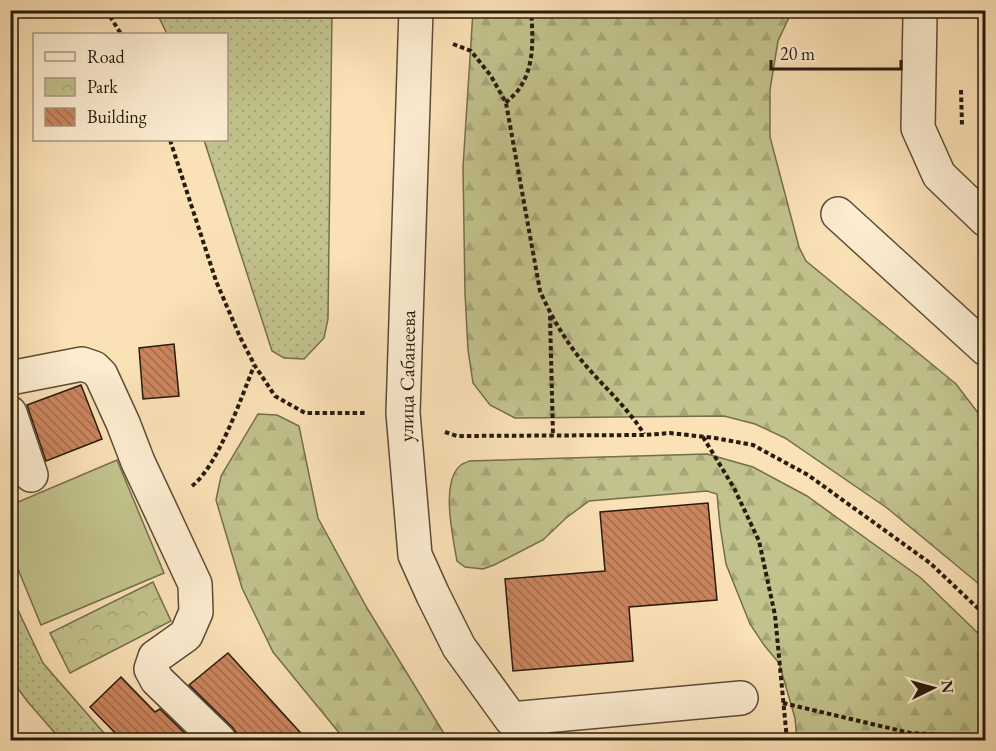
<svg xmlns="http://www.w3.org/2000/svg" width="996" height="751" font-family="'EB Garamond',serif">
	<defs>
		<pattern id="grass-dots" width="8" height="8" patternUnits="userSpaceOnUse" patternTransform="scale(1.5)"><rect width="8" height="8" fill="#c2c28c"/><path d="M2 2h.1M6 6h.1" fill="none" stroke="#a7a678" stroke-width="1.8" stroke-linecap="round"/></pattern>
		<pattern id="forest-firs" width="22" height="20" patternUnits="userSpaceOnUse" patternTransform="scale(1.5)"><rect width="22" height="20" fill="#c2c28c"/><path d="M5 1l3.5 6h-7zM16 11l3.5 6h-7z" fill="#a7a678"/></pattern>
		<pattern id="park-crowns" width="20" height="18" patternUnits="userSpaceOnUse" patternTransform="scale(1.5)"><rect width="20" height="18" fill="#c2c28c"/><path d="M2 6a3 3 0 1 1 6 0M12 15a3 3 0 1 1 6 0" fill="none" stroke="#a7a678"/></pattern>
		<pattern id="building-back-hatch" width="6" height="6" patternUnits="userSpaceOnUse" patternTransform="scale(1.5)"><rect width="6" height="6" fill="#cb855e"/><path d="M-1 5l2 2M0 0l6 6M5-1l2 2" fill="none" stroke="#a56c4c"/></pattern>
	</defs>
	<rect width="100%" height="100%" fill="#fbe1b6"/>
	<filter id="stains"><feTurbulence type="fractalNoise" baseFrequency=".00333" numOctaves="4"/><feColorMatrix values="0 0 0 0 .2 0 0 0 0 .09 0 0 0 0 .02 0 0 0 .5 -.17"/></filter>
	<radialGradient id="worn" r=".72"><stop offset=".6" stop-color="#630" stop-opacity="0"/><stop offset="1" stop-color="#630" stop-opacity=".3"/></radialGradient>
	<path fill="url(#grass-dots)" stroke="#756e4c" stroke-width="1.5" d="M156,11H332L328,319L324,338L304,359L284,358L272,351L204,140H226V34H167Z
		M10,593L43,663L110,740H61L27,701L11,679Z"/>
	<path fill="url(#forest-firs)" stroke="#756e4c" stroke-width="1.5" d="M473,11H792L778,41L770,90V137L799,247L806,261L956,384L985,422V589L887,508L785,438L755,424L724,416L515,418L490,405L473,383L468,350L465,293L463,167Z
		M258,414L277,415L299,426L318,518L367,608L448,740H345L273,652L242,588L216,500L221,476Z
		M707,454L753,467L807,496L921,578L985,640V740H797L795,718L779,663L764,645L750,624L726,564L720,526L717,494L707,491L589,501L566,518L543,540L494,565L483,569L465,567L457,561C453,538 440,481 461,465C463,463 466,463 469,461Z"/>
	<path fill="url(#park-crowns)" stroke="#756e4c" stroke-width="1.5" d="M153,582L171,621L70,673L50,633Z"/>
	<path fill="#c2c28c" stroke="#756e4c" stroke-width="1.5" d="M117,460L164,573L41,625L11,552V505Z"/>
	<path fill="url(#building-back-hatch)" stroke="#281b0d" stroke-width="1.5" d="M174,344L179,396L143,399L139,348Z
		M81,385L102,439L46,461L27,405Z
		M708,503L717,600L629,607L633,661L513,671L505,579L605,571L600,512Z
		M228,653L308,741H237V734L232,727L189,685Z
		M121,677L155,712L160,709L193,741H121L122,740L90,707Z"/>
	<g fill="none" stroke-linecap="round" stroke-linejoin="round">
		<g stroke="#5d4c37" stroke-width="36">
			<path id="minor" d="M416,10L403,413L415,555L433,595L459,647L511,719L534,740
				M920,16L918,128L939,175L986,220
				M838,214L986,349
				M10,378L82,364L94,368L101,375L123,423L138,462L161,511L195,584L196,612L186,635L155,657L151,669L157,680L219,740
				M10,413L31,475
				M511,719L741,698"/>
		</g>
		<path stroke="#281b0d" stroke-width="4" stroke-dasharray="4.5 3" stroke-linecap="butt" d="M106,10L121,34
			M453,44L471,51L491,76L506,103L540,291C550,314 562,335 578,356C599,383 626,405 644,434
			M961,90L962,125
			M506,103C510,98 516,94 519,89C535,66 533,37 531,10
			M170,140L216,281L240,337L255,366L275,396L305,413H365
			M550,316L553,435
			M445,432L457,436L645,435L670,433L715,438L753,445L808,475L930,563L986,616
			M703,437L734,488L759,541L775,615L787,740
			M192,486C218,466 241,398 254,366
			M783,703L910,733L986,737"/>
		<use href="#minor" stroke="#fcecd0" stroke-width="33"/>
	</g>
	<g text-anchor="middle" stroke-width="4.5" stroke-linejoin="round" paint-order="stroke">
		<g font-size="20" fill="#281b0d" stroke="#fcecd0">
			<text transform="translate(407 376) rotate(-89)" y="7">улица Сабанеева</text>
		</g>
	</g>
	<rect width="996" height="751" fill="none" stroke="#fbe1b6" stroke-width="36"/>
	<rect x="12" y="12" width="972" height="727" fill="none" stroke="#281b0d" stroke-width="3"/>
	<rect x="18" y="18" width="960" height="715" fill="none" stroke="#281b0d" stroke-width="1.5"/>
	<rect x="33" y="33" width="195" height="108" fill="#fcecd0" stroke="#a79882" stroke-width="1.5"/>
	<rect x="45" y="52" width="30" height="9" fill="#fcecd0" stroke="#a79882" stroke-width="1.5"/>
	<text x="87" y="63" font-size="18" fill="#281b0d">Road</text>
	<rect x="45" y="78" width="30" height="18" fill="url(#park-crowns)" stroke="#a79882" stroke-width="1.5"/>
	<text x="87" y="93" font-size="18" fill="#281b0d">Park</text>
	<rect x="45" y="108" width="30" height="18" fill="url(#building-back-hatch)" stroke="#a79882" stroke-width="1.5"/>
	<text x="87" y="123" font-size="18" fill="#281b0d">Building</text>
	<g transform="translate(933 688) rotate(85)" stroke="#fcecd0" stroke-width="4.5" paint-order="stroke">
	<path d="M0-4.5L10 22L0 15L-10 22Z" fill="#281b0d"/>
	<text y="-9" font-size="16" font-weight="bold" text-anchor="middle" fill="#281b0d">N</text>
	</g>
	<path d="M771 60v9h130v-9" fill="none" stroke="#281b0d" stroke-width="3"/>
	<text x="780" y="60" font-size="18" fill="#281b0d" stroke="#fcecd0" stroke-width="4.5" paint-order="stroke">20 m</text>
	<rect width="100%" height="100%" filter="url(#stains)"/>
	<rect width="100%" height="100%" fill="url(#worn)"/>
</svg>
